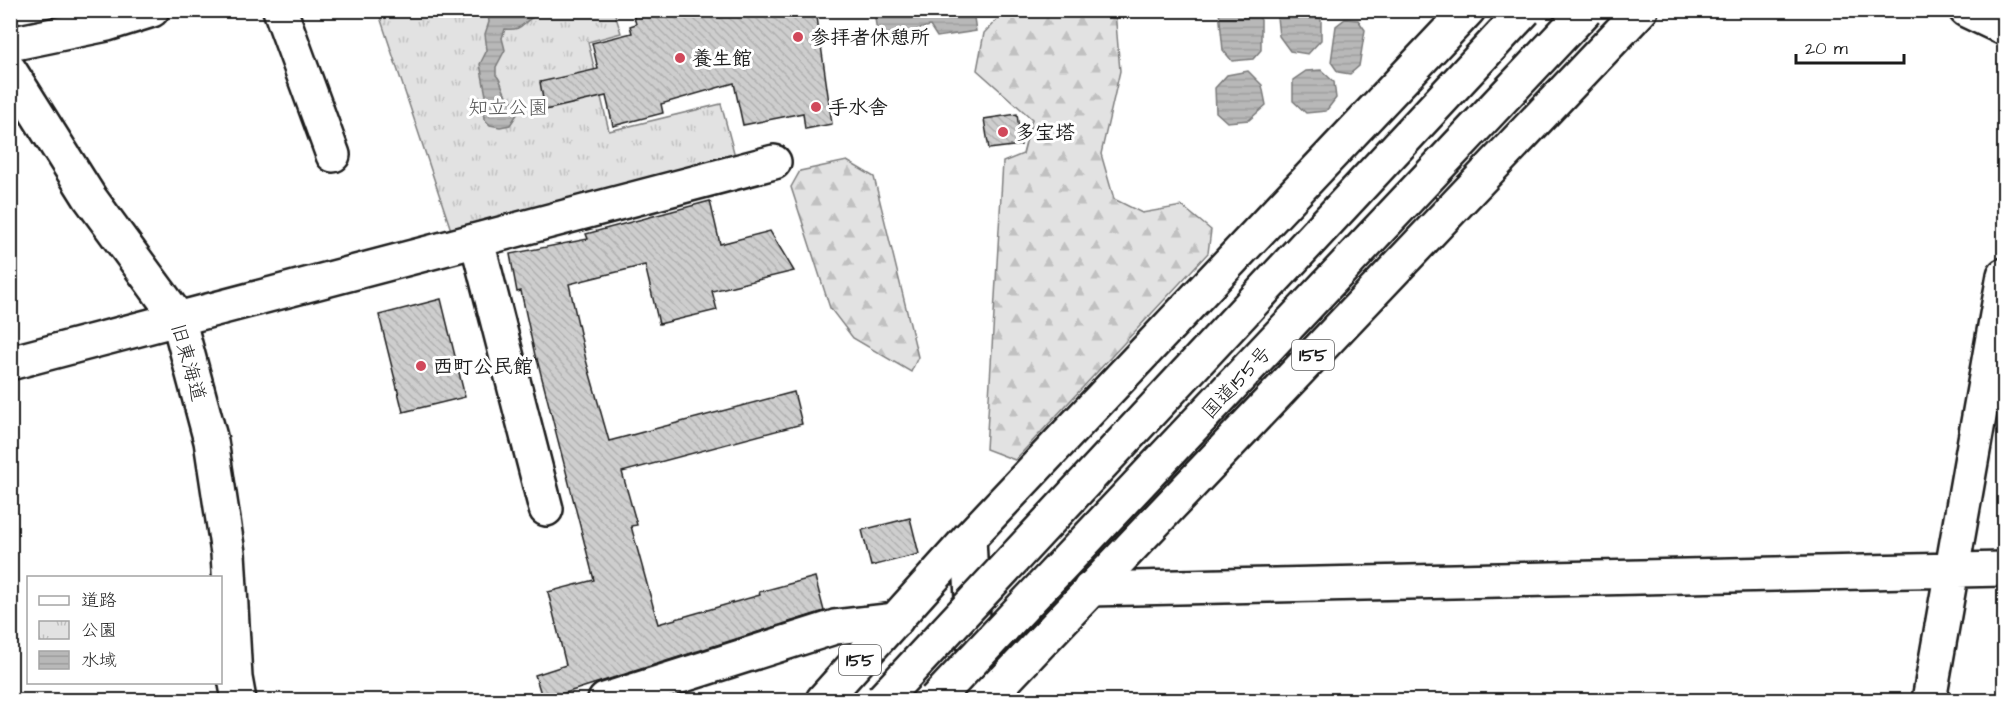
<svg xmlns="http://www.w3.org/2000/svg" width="2015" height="711" font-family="'Architects Daughter','Klee One',sans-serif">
	<defs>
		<pattern id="forest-firs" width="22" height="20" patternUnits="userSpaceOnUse" patternTransform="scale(1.5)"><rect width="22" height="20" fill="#e2e2e2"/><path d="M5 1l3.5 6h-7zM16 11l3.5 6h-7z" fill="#c1c1c1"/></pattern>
		<pattern id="park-tufts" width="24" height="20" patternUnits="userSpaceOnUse" patternTransform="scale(1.5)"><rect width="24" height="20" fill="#e2e2e2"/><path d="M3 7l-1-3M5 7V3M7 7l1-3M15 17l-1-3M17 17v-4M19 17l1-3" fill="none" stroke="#c1c1c1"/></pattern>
		<pattern id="water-rules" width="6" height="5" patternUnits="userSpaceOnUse" patternTransform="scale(1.5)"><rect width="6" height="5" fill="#b8b8b8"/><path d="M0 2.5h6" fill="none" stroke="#9e9e9e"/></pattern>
		<pattern id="building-back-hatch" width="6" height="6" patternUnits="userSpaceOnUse" patternTransform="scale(1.5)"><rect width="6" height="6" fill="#cecece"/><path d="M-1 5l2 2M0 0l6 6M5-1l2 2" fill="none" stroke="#b0b0b0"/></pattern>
	</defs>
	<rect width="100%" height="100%" fill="#fff"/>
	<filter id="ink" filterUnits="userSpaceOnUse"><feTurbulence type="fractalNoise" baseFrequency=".0167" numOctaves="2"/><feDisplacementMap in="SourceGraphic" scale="12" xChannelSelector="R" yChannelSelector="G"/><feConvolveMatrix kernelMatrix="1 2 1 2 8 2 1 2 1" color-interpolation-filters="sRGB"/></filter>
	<g filter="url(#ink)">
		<path fill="url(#forest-firs)" stroke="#7f7f7f" stroke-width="1.5" d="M1005,11H1115L1120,71L1101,154L1114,199L1142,213L1182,206L1211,230L1208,253L1015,460L986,449L1003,162L1023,154L1032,119L977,70L984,33Z
			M847,161L874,177L918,357L911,372L853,338L830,308L791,187L800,171Z"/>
		<path fill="url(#park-tufts)" stroke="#7f7f7f" stroke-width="1.5" d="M378,11H614L621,33L588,42L609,131L721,104L736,160L451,230Z"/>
		<path fill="url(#water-rules)" stroke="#7a7a7a" stroke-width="1.5" d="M1288,10L1308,11L1321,19V40L1308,54L1290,51L1279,36L1277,17Z
			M479,11H497L503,15H514L525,11H537L535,16C520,23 524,31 505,29L502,38L505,50L496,67V75C502,81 501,86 505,93C511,102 516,99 518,113L510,125L500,127L490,125L484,119L483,110L487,101L480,64L487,50L485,34L489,22L488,15Z
			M874,11H973L976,31L937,37L930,26L918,29L915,41L879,47Z
			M1219,11H1255L1261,20V50L1253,59L1232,61L1223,50Z
			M1345,19L1358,20L1365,30L1359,66L1350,74L1338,72L1331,62L1336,26Z
			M1321,70L1334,82L1336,98L1326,111L1306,113L1293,101V80L1306,71Z
			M1248,71L1262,85L1266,105L1249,120L1227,122L1216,112L1215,88L1227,75Z"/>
		<path fill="url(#building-back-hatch)" stroke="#1c1c1c" stroke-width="1.5" d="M632,10H816L832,124L805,129L803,113L743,125L734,83L661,104L663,113L613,126L606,96L545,110L540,82L598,69L592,43L632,33L630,26L636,24Z
			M1017,114L1021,145L989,149L984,119Z
			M710,201L720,244L770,231L794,271L712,291L717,310L659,324L645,265L569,284L586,360L609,441L794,392L802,424L622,472L637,525L631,526L658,624L760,595L759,592L815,577L824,611L543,700L535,675L566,665L548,592L594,580L537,359L536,360L521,291L517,292L510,254L588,239L586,234Z
			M441,299L465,397L403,412L379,315Z
			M910,518L919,554L871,566L862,530Z"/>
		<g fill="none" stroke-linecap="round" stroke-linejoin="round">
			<g stroke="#1c1c1c" stroke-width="38">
				<path id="minor" d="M280,10L333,155
					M10,44L107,24L152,10
					M10,71L90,198L178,318L211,441L228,553L235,678L239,700
					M477,241L546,509
					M10,363L774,162
					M969,538L977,700
					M1090,589L2004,569
					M605,700L835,627L896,620
					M1929,700L2004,275"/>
			</g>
			<g stroke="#1c1c1c" stroke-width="38">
				<path id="highway" d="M1966,10L2004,28
					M823,700L969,538L1468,10
					M986,700L1641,10"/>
			</g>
			<use href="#minor" stroke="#fff" stroke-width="33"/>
			<use href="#highway" stroke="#fff" stroke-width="33"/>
			<g stroke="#1c1c1c" stroke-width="38" stroke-linecap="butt">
				<path id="highway-bridge" d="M882,700L1525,10
					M935,700L1586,10"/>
			</g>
			<use href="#highway-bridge" stroke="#fff" stroke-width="33"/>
		</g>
	</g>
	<g fill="#d1495b" stroke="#fff" stroke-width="2">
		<circle cx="798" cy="37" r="6"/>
		<circle cx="680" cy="58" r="6"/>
		<circle cx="816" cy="107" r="6"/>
		<circle cx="1003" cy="132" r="6"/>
		<circle cx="421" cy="366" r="6"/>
	</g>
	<g text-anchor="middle" stroke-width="6" stroke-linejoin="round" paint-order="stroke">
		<g fill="#fff" stroke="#606060" stroke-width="1.5">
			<rect x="1292" y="340" width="42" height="30" rx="4.5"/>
			<rect x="839" y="645" width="42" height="30" rx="4.5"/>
		</g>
		<g font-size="18" font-weight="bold" fill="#1c1c1c">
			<text x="1313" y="361">155</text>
			<text x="860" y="666">155</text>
		</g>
		<g font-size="20" font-weight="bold" fill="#1c1c1c" stroke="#fff" text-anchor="start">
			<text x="810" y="44">参拝者休憩所</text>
			<text x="692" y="65">養生館</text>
			<text x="828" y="114">手水舎</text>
			<text x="1015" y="139">多宝塔</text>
			<text x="433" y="373">西町公民館</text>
		</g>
		<g font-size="20" fill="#575757" stroke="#fff">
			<text x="508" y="114">知立公園</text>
		</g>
		<g font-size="20" fill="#1c1c1c" stroke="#fff">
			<text transform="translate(189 362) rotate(74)" y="7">旧東海道</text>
			<text transform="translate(1236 382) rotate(-47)" y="7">国道155号</text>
		</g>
	</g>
	<rect width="2015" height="711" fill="none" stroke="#fff" stroke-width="36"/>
	<rect x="18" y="18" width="1979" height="675" fill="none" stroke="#1c1c1c" stroke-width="2" filter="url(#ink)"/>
	<rect x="27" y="576" width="195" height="108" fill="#ffffff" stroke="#a4a4a4" stroke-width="1.5"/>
	<rect x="39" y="596" width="30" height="9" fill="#ffffff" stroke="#a4a4a4" stroke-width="1.5"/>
	<text x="81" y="606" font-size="18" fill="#1c1c1c">道路</text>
	<rect x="39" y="621" width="30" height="18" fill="url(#park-tufts)" stroke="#a4a4a4" stroke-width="1.5"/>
	<text x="81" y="636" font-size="18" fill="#1c1c1c">公園</text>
	<rect x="39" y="651" width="30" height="18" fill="url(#water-rules)" stroke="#a4a4a4" stroke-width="1.5"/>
	<text x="81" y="666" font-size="18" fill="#1c1c1c">水域</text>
	<path d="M1796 54v9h108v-9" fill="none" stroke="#1c1c1c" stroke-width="3"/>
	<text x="1805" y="54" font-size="18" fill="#1c1c1c" stroke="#ffffff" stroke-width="4.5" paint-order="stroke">20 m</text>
</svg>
